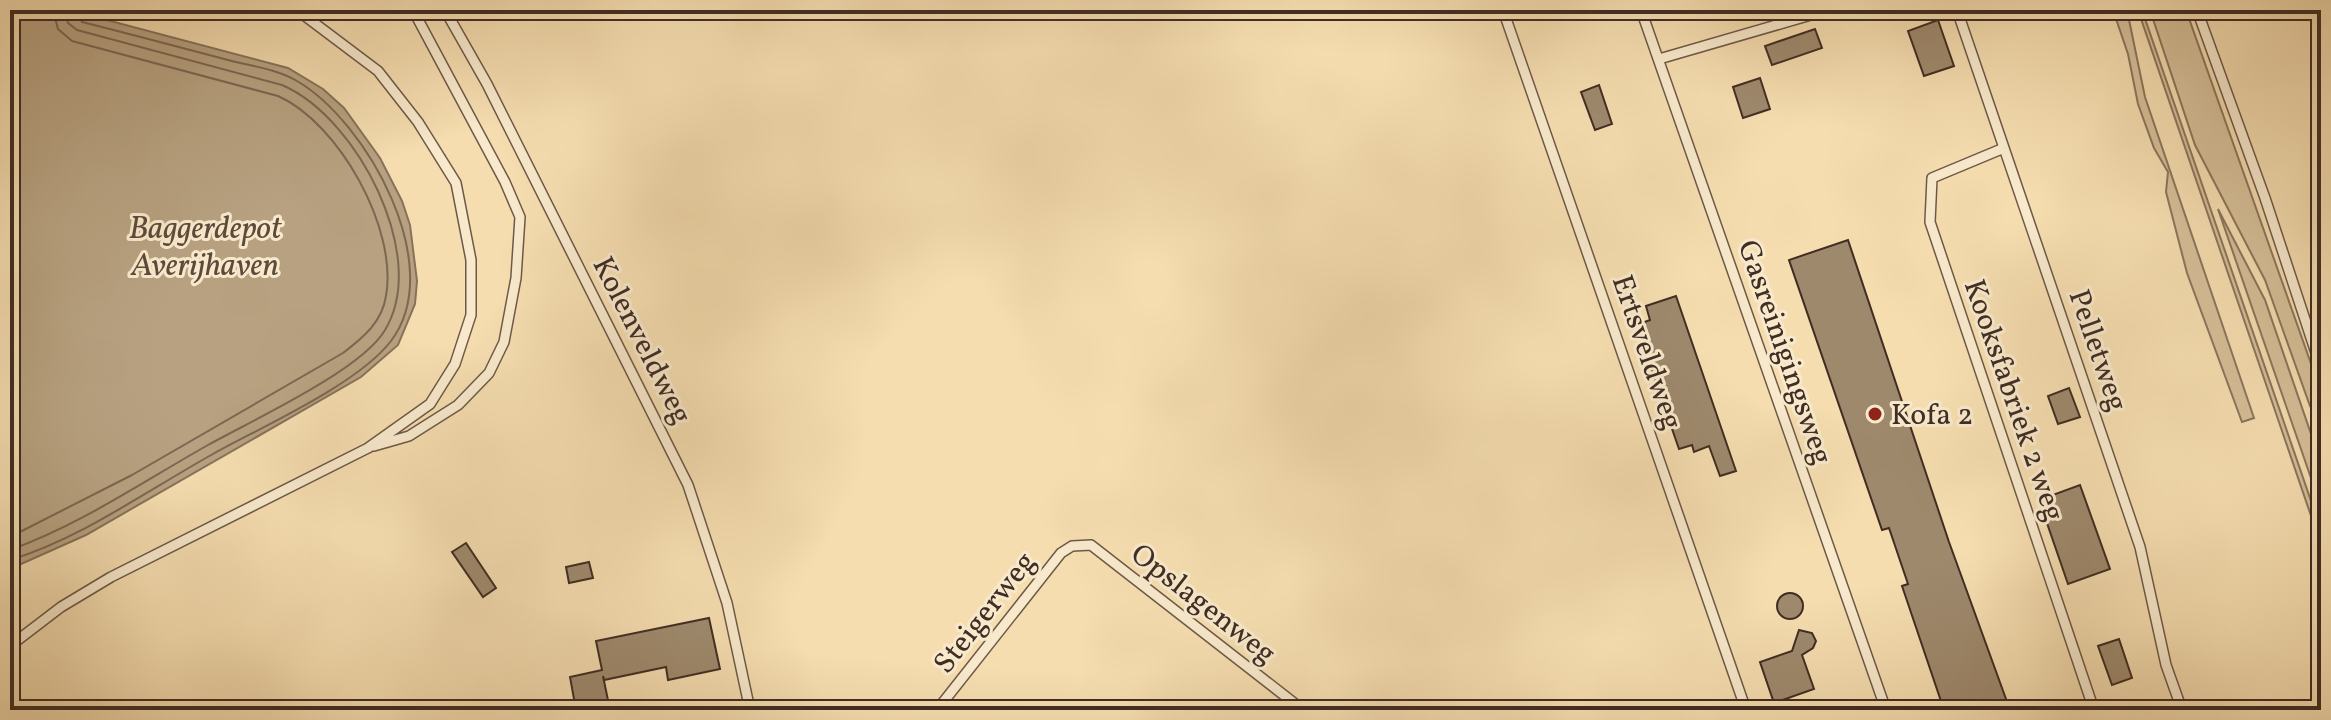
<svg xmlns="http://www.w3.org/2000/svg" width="2331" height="720" font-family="Vollkorn,serif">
	<rect width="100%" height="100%" fill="#f5ddb0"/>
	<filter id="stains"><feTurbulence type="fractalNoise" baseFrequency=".0025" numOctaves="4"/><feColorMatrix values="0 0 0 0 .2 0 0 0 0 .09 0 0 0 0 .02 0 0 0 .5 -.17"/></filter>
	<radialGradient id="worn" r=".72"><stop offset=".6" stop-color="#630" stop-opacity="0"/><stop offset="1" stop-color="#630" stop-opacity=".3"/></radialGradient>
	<path fill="#d6bf98" stroke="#8b765e" stroke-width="2" d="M2113,10H2127L2145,97L2254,418L2242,422L2187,273L2166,192L2168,172L2154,148L2138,104L2128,54Z
		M2138,10H2142L2321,530V545Z
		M2150,10H2186L2321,392V409L2318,401L2310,406L2265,280L2195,145Z
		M2218,209L2265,300L2321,463V507Z"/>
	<path fill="#b7a180" stroke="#87735b" stroke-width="2" d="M10,10H69L288,68L323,89L344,108L380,158L402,201L410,225L417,281L415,304L398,345L361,377L86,535L10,569Z"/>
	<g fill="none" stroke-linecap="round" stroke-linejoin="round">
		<path stroke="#7c6752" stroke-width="2" d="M10,537L132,475L343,353C364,337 382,322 386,296C398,229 339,123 278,96L72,41L58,29L53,10
			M10,550C80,525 144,481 208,445C251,421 362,370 385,330C410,288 397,233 378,191C359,150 324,103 282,85L77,30L68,23L65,10
			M10,560C82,538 148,490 213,454C263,426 357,385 391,341C448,266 366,121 297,81C277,69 250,66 228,60C179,47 130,34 82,22L75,10"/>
	</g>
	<path fill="#9e896d" stroke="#402d24" stroke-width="2" d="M1938,20L1954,66L1924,76L1908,31Z
		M1815,29L1822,48L1772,65L1765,46Z
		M1760,78L1770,109L1743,118L1733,87Z
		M1599,85L1612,124L1595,130L1581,92Z
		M1848,240L1949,542L2010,710H1944L1902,586L1908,584L1889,528L1882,530L1789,260Z
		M1676,296L1736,471L1720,476L1709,446L1694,452L1692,445L1679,449L1636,325L1650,320L1646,306Z
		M2069,388L2080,417L2058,424L2048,396Z
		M2080,485L2110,569L2068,584L2039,500Z
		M466,543L496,588L483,597L452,552Z
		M589,562L593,578L569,583L566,567Z
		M1777 606a13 13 0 1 1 26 0a13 13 0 1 1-26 0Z
		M709,618L720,669L668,680L666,667L604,680L603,676L610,710H576L570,677L602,670L596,641Z
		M1799,630L1812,633L1816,641L1813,648L1802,655L1814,689L1774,703L1760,662L1792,651Z
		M2119,639L2132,678L2112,685L2098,646Z"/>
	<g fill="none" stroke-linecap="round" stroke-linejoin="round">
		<g stroke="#6d5947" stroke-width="12">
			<path id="lane" d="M445,10L487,84L688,485L727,603L750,710
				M1503,10L1746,710
				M1641,10L1886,710
				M1957,10L2140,547L2166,665L2182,710
				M2197,10L2265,198L2321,368
				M1659,59L1828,10
				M2004,148L1932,178L1930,222L2094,710
				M374,446L409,436L458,405L489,373L504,342L516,278L520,217L505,182L413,10
				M10,646L61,607L111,577L368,448L430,404L455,364L471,315V260L456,183L418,122L378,71L297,10
				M937,710L1061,553L1072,546L1091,545L1303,710"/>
		</g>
		<use href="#lane" stroke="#f8e9cc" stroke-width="9"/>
	</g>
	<circle fill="#8f2418" stroke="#f8e9cc" stroke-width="3" cx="1875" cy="414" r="8"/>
	<g text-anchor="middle" stroke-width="6" stroke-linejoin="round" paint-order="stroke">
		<g font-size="30" fill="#402d24" stroke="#f8e9cc">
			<text transform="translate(643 340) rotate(63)" y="10">Kolenveldweg</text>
			<text transform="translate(2099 350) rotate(71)" y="10">Pelletweg</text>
			<text transform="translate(1648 352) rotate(71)" y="10">Ertsveldweg</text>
			<text transform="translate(1786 352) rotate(71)" y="10">Gasreinigingsweg</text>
			<text transform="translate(2015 400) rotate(71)" y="10">Kooksfabriek 2 weg</text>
			<text transform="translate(1204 603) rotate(38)" y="10">Opslagenweg</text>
			<text transform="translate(984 612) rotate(-52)" y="10">Steigerweg</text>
		</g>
		<g font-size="30" fill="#402d24" stroke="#f8e9cc" text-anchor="start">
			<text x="1891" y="424">Kofa 2</text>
		</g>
		<g font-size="32" font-style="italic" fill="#5e4a3b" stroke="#f8e9cc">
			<text x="205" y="238">Baggerdepot<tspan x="205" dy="37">Averijhaven</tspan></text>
		</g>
	</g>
	<rect width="2331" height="720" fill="none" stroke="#f5ddb0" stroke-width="40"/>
	<rect x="12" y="12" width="2307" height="696" fill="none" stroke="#402d24" stroke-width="4"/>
	<rect x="20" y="20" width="2291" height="680" fill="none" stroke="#402d24" stroke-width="2"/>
	<rect width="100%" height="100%" filter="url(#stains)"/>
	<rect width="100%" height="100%" fill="url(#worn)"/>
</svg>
